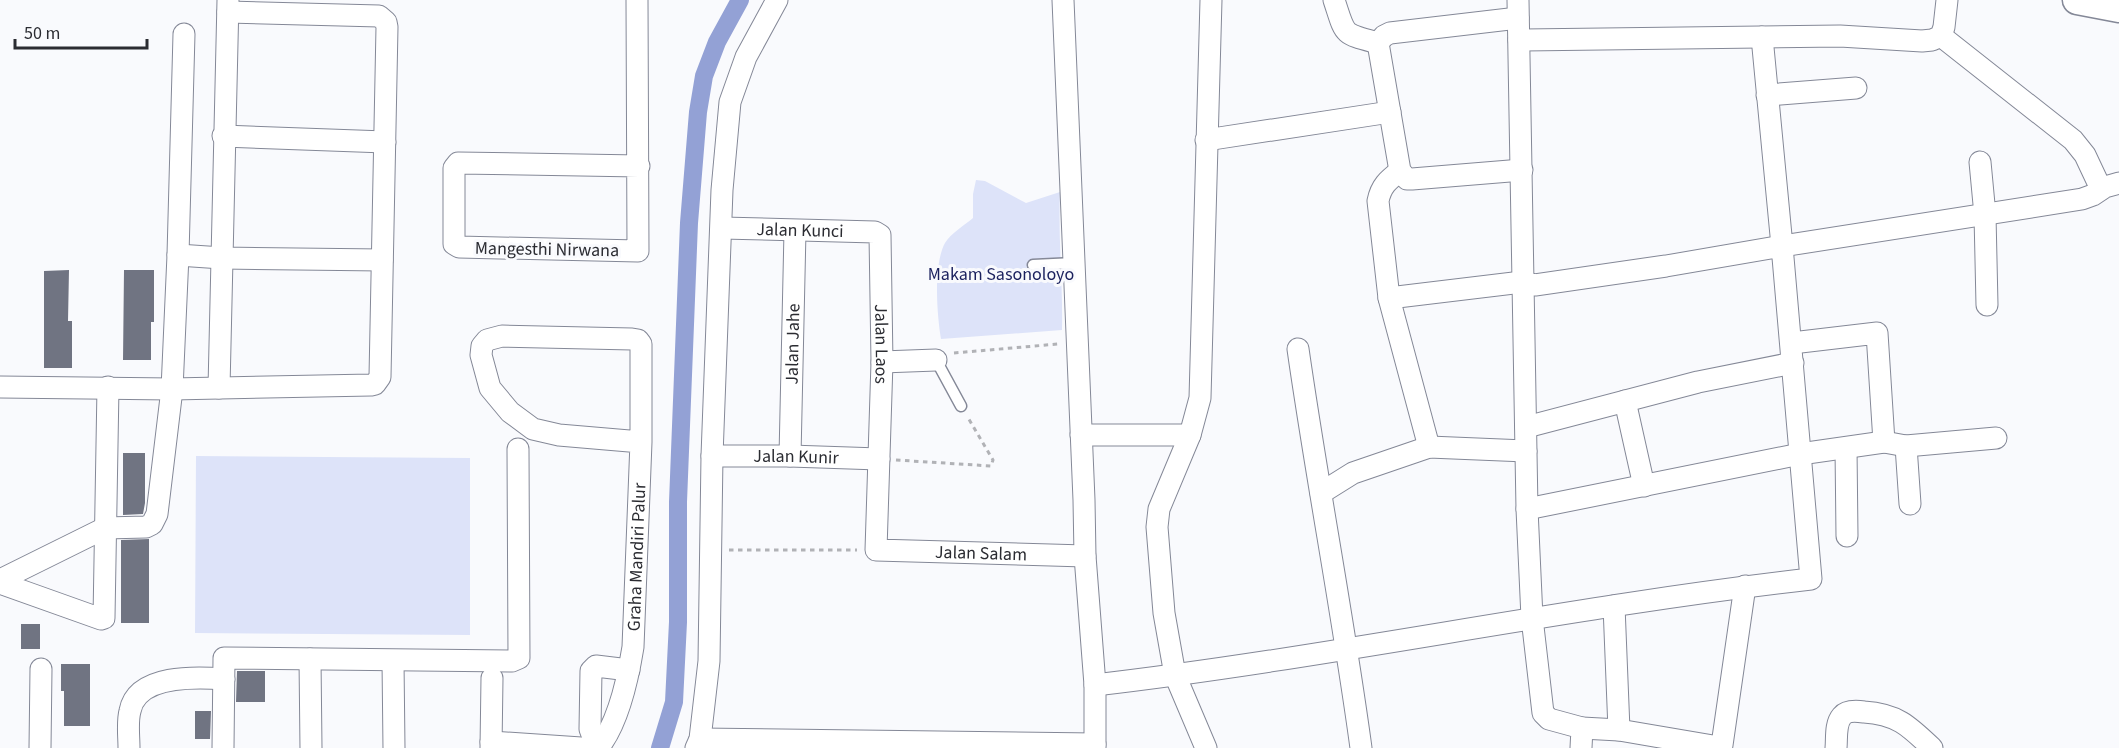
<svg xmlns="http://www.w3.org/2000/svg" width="2119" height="748" font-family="'Source Sans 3',sans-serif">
	<rect width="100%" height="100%" fill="#f9fafd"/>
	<path fill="#dde3f9" d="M976,180L985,181L1026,203L1060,192C1058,238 1063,284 1062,330L941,339C937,315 933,265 945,243C950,234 965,225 973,218V194Z
		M196,456L470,458V635L195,633Z"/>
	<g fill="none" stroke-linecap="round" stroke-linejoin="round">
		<path stroke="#93a1d5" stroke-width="18" d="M660,748L674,702L678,622V502L689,223L698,112L704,76L717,42L740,0"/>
	</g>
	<path fill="#707482" d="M69,270L68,321H72V368H44V271Z
		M124,270H154V322H151V360H123Z
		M123,453H145V503L143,514L123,515Z
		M149,539V623H121V540Z
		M21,624H40V649H21Z
		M61,664H90V726H64V691H61Z
		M237,671H265V702H236Z
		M195,711H211L210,739H195Z"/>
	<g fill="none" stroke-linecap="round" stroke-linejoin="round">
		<g stroke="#848897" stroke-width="13">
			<path id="service" d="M1033,265L1074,263
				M936,360L961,406"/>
		</g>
		<g stroke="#848897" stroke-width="23">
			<g id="minor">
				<path d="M637,0L638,251L459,247L454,244V168L458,163L639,166"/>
				<path d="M1063,0L1084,500L1085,556L1095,685V748"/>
				<path d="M1334,0C1346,36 1341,33 1378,43"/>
				<path d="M1518,0L1527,509L1532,618L1543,713L1549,719L1582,728L1581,748"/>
				<path d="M1518,18L1390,33L1384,36L1378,43L1400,171L1407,179H1412L1522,170"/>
				<path d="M1941,36L2073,140L2085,155L2101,189"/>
				<path d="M1762,37L1782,246L2082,199L2093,195L2105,187L2119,183"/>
				<path d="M1519,40L1840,36L1922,41L1932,40L1941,36L1944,27L1947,0"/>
				<path d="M1767,95L1856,88"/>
				<path d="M223,136L385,142"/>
				<path d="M1206,140L1390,112"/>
				<path d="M1980,162L1985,215L1987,305"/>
				<path d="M1400,171C1388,180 1381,186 1378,201L1389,298L1429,447"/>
				<path id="s1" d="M722,228L875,232L880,235L882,362L876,550L1085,556"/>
				<path d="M178,255L222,258L382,260"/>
				<path d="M1792,343L1877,333L1884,442"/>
				<path d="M1298,349C1317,482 1343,615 1361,748"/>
				<path d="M882,362L936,360"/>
				<path d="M0,387L172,389L371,385L375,384L380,377L387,27L386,22L379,16L228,12"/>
				<path d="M219,388L228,0"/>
				<path d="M1625,401L1644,486"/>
				<path d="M1526,427L1698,382L1793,363"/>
				<path d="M1081,435H1190"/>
				<path d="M1906,446L1910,504"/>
				<path d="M1846,448L1847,536"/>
				<path id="s2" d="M712,456H790L879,459"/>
				<path id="s3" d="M790,456L795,231"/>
				<path d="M1321,493L1353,473L1429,447L1526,451"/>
				<path d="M1527,509L1800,454L1884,442L1906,446L1996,438"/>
				<path d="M0,580L105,528L146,527L152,524L157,514L172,389L178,255L184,34"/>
				<path d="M0,583L101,619L104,618L108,387"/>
				<path d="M1614,606L1619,730"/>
				<path d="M310,659L311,748"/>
				<path d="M393,661L394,748"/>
				<path d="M1095,685C1335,657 1571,606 1811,579L1782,246L1666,266L1535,285L1522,282L1389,298"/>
				<path d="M1582,728L1619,730L1719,747L1722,745L1745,586"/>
				<path d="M700,739L1095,744"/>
				<path d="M491,742L581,748"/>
				<path d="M40,748L41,669"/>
				<path d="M129,748C129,736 127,722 130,711C137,674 196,677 224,679"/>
				<path d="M223,748L224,658L512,661L519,658L518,449"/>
				<path d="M491,748L492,678"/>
				<path d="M597,748L590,729L591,671L596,666L629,670"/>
				<path id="s4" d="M598,748C618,724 628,678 633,647L641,442V344L638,340L632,339L502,336L487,340L482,346L481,355L490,388L510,412L533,429L559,435L641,442"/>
				<path d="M696,748L700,739L709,661L712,456L722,190L730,102L746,57L777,0"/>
				<path d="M1206,748L1175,675L1164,613L1157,527L1159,509L1190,435L1200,398L1211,0"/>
				<path d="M1836,748C1837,738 1835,724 1842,716C1847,710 1857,711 1864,712C1897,714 1909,726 1932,748"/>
			</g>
		</g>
		<g stroke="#848897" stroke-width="31">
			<path id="secondary" d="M2077,0L2119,8"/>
		</g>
		<path stroke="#b1b2b6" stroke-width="3" stroke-dasharray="4.5 4.5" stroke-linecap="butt" d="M954,353L1058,344
			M896,460L991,466L993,460L967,416
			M729,550H857"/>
		<use href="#service" stroke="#fff" stroke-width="10"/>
		<use href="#minor" stroke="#fff" stroke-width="21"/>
		<use href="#secondary" stroke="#fff" stroke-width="28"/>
	</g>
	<g text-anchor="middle" stroke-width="6" stroke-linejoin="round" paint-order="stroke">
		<g font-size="18" fill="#2b2c32" stroke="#f9fafd">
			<text dy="6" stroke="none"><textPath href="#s1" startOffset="78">Jalan Kunci</textPath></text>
			<text transform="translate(547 249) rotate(1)" y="6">Mangesthi Nirwana</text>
			<text dy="6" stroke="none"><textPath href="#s3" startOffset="112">Jalan Jahe</textPath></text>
			<text dy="6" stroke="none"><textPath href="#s1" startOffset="268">Jalan Laos</textPath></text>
			<text dy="6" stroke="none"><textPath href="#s2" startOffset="84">Jalan Kunir</textPath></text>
			<text dy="6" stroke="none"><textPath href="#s1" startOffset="579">Jalan Salam</textPath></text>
			<text dy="6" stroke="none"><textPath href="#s4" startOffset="198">Graha Mandiri Palur</textPath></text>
		</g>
		<g font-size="18" fill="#1a205d" stroke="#f9fafd">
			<text x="1001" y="280">Makam Sasonoloyo</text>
		</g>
	</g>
	<path d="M15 39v9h132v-9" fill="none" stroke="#2b2c32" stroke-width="3"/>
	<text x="24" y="39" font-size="18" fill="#2b2c32" stroke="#f9fafd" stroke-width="4.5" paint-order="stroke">50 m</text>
</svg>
